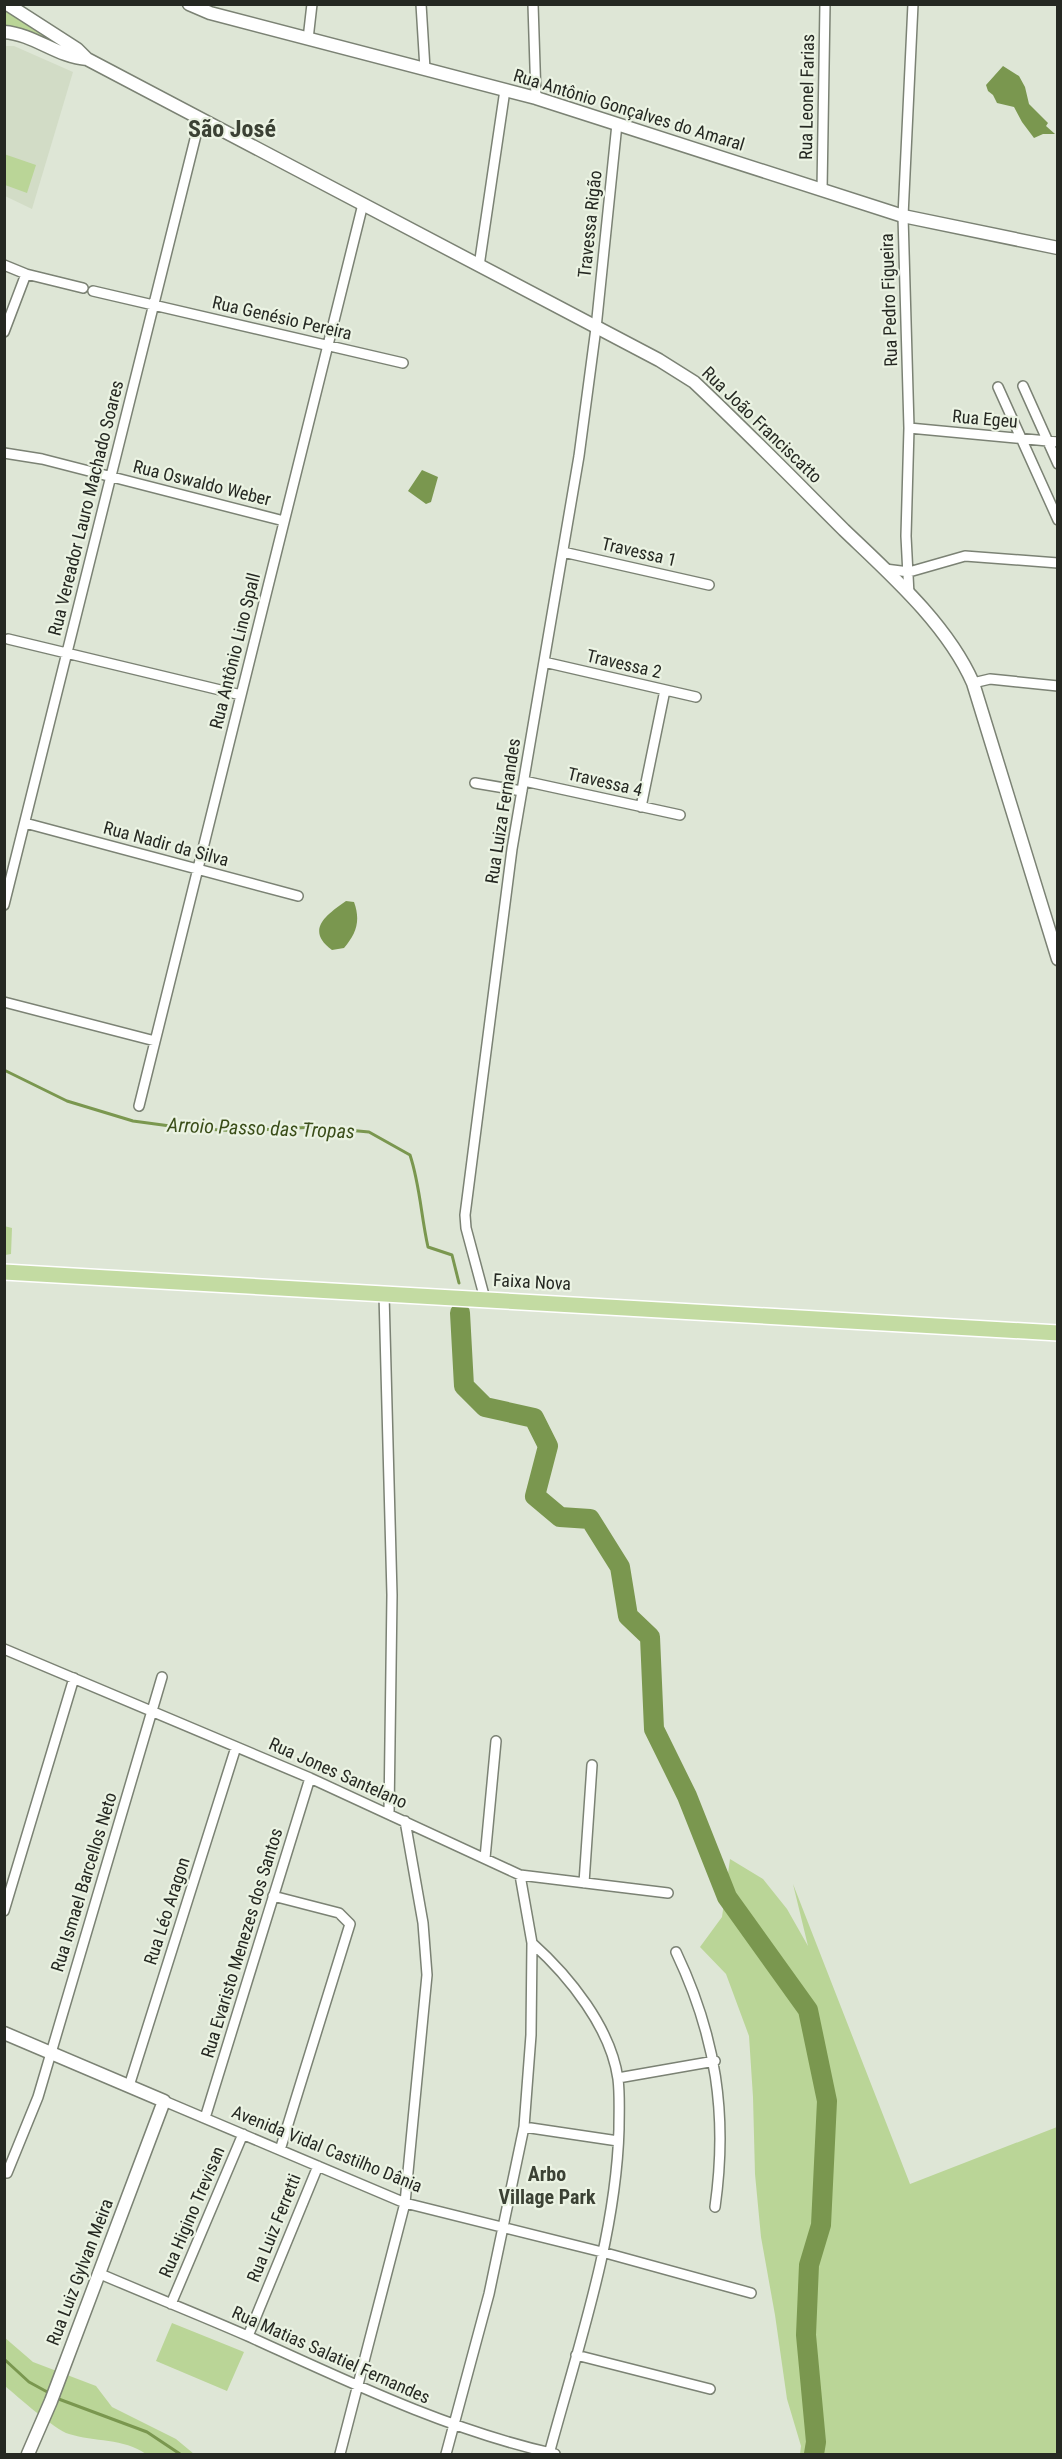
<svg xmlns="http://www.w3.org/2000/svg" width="1062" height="2459" font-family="'Roboto Condensed',sans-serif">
	<rect width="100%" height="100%" fill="#dee6d6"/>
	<path fill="#d2dcc6" d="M5,46H14L73,72L32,209L5,196Z"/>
	<path fill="#bad597" d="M4,9L64,47L19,29L5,28Z
		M4,154L36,165L27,193L5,185Z
		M4,1226L12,1228L11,1254L5,1255Z
		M730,1859L763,1879L787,1909L808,1946L793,1884L910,2184L1057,2127V2454H800L801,2446L787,2399L775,2315L761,2237L755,2174L753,2097L749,2036L726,1974L700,1947L722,1917Z
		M172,2323L244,2352L227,2391L156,2361Z
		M4,2337L33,2362L96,2386L112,2407L176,2439L194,2454H146C124,2438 94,2442 69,2434C55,2430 17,2396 5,2386Z"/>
	<path fill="#7a974f" d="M1003,66L1019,76L1025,87L1029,104L1048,123L1046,126L1055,134H1043L1034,138L1022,122L1014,107L997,103L993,95L988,91L986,85Z
		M422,470L438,477L431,502L426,504L408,491Z
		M346,901L354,902C361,921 356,934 344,948L332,950C305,930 326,915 346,901Z"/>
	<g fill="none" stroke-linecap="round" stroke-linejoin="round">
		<path stroke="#7a974f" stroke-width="3" d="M4,1070L67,1101L133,1121L185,1128L240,1131L315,1127L369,1132L410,1155C420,1185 421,1216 428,1247L452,1255L459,1283
			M4,2359L29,2382L51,2394
			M56,2398L147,2432L180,2454"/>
		<path stroke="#7a974f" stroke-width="20" d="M460,1313L464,1386L485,1407L534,1418L548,1446L535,1496L560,1517L590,1519L620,1567L628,1616L650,1637L654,1729L687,1796L727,1897L808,2010L827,2101L821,2225L809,2265L806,2335L816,2442L814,2454"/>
		<g stroke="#7b8274" stroke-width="12">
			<path id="minor" d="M421,4L425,69
				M533,4L536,98
				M308,39L312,4
				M822,190L825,4
				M4,265L26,274L83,288
				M479,266L505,90
				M93,291L403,363
				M4,332L26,274
				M1023,386L1058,464
				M998,387L1058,520
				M909,428L1058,442
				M4,453L42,459L284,521
				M563,552L709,585
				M885,569L909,572L965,556L1058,563
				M909,595L906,536L909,428L903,216L913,4
				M8,639L241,695
				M544,662L696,697
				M973,683L990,679L1058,686
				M524,781L680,815
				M475,783L522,791
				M641,807L665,690
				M25,823L298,896
				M4,905L200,119
				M4,1002L155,1041
				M139,1106L363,204
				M384,1294L392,1595L389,1813
				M485,1299L466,1228L465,1215L512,849L579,456L596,328L617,124
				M4,1649L310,1778L520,1875L668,1893
				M485,1858L496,1741
				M584,1883L592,1765
				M273,1896L339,1913L350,1924L280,2150
				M4,1911L74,1678
				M532,1943C569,1976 611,2028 618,2079C620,2095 619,2113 619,2129C616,2238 577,2350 549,2454
				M676,1952C716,2036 728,2115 715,2207
				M618,2078L715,2061
				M129,2086L236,1747
				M164,2101L405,2203L602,2252L751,2293
				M205,2118L310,1778
				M524,2127L618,2141
				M7,2173L38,2097L162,1677
				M98,2273C149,2295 200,2315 250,2337C349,2382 448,2430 555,2454
				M171,2304L243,2134
				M248,2336L318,2166
				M576,2355L710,2389
				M340,2454L405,2203L427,1975L423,1923L405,1821
				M446,2454L489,2294L524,2127L531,2035L532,1943L520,1875"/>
		</g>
		<g stroke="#7b8274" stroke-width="15">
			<path id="tertiary" d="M7,4L77,49L87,59L659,360L694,382C745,430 794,480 844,530C890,574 947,624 973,683L1058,959
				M189,4L210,13L536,98L903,216L1058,248
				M4,32C34,34 57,57 87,59
				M4,2033L164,2101L51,2401L28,2454"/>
		</g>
		<g stroke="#fff" stroke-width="18">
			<path id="trunk" d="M4,1272L1058,1333"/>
		</g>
		<use href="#minor" stroke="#fff" stroke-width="9"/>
		<use href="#tertiary" stroke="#fff" stroke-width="12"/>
		<use href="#trunk" stroke="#c3dba2" stroke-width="15"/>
	</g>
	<g text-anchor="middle" stroke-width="4.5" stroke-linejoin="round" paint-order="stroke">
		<g font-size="18" fill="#252822" stroke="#ebf3e3">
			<text transform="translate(807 97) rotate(-89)" y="6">Rua Leonel Farias</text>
			<text transform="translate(629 110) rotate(17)" y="6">Rua Antônio Gonçalves do Amaral</text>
			<text transform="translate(590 224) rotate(-84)" y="6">Travessa Rigão</text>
			<text transform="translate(889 300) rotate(-92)" y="6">Rua Pedro Figueira</text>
			<text transform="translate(282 318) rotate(13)" y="6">Rua Genésio Pereira</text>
			<text transform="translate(985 419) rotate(5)" y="6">Rua Egeu</text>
			<text transform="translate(762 425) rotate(44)" y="6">Rua João Franciscatto</text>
			<text transform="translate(202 483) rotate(14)" y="6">Rua Oswaldo Weber</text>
			<text transform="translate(86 508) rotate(-76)" y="6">Rua Vereador Lauro Machado Soares</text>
			<text transform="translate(639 552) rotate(13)" y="6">Travessa 1</text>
			<text transform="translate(235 651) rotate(-76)" y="6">Rua Antônio Lino Spall</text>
			<text transform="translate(624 664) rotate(13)" y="6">Travessa 2</text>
			<text transform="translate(605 782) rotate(13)" y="6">Travessa 4</text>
			<text transform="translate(503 811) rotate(-81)" y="6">Rua Luiza Fernandes</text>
			<text transform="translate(166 844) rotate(15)" y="6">Rua Nadir da Silva</text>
			<text transform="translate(532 1282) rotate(3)" y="6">Faixa Nova</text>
			<text transform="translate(338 1773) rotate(24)" y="6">Rua Jones Santelano</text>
			<text transform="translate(84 1882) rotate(-73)" y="6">Rua Ismael Barcellos Neto</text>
			<text transform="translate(167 1911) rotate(-72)" y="6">Rua Léo Aragon</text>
			<text transform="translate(242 1943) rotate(-73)" y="6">Rua Evaristo Menezes dos Santos</text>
			<text transform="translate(327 2149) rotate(22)" y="6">Avenida Vidal Castilho Dânia</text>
			<text transform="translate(192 2212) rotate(-67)" y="6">Rua Higino Trevisan</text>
			<text transform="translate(274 2228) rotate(-68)" y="6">Rua Luiz Ferretti</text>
			<text transform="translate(80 2272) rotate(-69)" y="6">Rua Luiz Gylvan Meira</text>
			<text transform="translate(331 2355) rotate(24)" y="6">Rua Matias Salatiel Fernandes</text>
		</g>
		<g font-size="20" font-style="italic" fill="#3a4d19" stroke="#ebf3e3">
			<text transform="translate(261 1128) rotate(2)" y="7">Arroio Passo das Tropas</text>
		</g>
		<g font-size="20" font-weight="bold" fill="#3b4134" stroke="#ebf3e3">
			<text x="547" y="2181">Arbo<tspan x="547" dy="23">Village Park</tspan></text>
		</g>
		<g font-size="24" font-weight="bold" fill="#3b4134" stroke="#ebf3e3">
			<text x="232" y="137">São José</text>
		</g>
	</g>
	<rect width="1062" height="2459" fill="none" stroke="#252822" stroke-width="12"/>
</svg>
